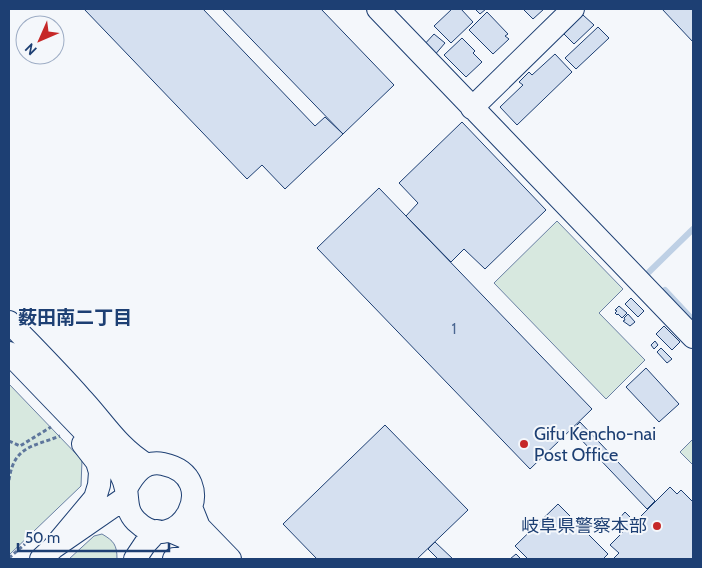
<svg xmlns="http://www.w3.org/2000/svg" width="702" height="568" font-family="Cabin,'Noto Sans JP',sans-serif">
	<rect width="100%" height="100%" fill="#f4f7fb"/>
	<path fill="#d7e8df" stroke="#687fa3" d="M557,221L623,289L599,313L645,360L606,399L494,283Z
		M9,384L82,460L81,486L9,555Z
		M693,439V465L680,452Z
		M102,534C114,541 117,545 117,559H69L94,536Z"/>
	<g fill="none" stroke-linecap="round" stroke-linejoin="round">
		<path stroke="#bed0e5" stroke-width="6" d="M649,272L693,229
			M665,290L693,320"/>
	</g>
	<path fill="#d5e0f0" stroke="#1d3f73" d="M84,9H203L315,126L325,117L343,134L285,189L262,165L247,179Z
		M222,9H321L394,85L343,134Z
		M452,9H461L473,22L451,43L434,26Z
		M475,9H486L480,14Z
		M523,9H544L533,19Z
		M662,9H693V42Z
		M487,12L508,34L505,36L509,39L493,54L469,30Z
		M583,15L594,25L574,44L564,34Z
		M598,27L609,38L576,69L565,58Z
		M434,34L445,43L433,57L422,47Z
		M462,38L475,51L473,53L482,62L466,77L444,55Z
		M555,54L572,72L517,125L500,107L523,85L519,82L529,72L532,75Z
		M462,122L546,210L485,269L464,249L451,262L406,216L418,203L399,183Z
		M379,188L592,409L530,469L317,248Z
		M631,298L644,311L638,317L625,304Z
		M619,306L627,313L622,318L618,314L617,315L615,313L617,311L615,310Z
		M628,314L635,322L630,326L623,321L625,320L624,318Z
		M664,326L680,342L672,350L656,334Z
		M655,341L658,345L654,349L651,345Z
		M661,348L672,359L667,363L657,352Z
		M646,368L679,404L659,422L626,387Z
		M580,422L655,501L647,509L572,430Z
		M385,425L468,510L417,559H317L283,524Z
		M670,487L677,494L681,490L693,502V559H616L614,558L619,553L610,545L624,531L616,522L625,512L635,522Z
		M558,504L608,554L603,559H528L515,546Z
		M435,542L453,559H438L428,549Z
		M516,554L521,559H510Z"/>
	<g fill="none" stroke-linecap="round" stroke-linejoin="round">
		<g stroke="#1d3f73" stroke-width="24">
			<path id="minor" d="M378,9L693,337
				M472,108L573,9
				M9,322C33,347 57,371 80,397C103,421 117,447 147,465
				M9,353L111,459C118,468 124,477 126,489C128,501 126,511 136,521C178,562 225,477 163,464C144,460 134,474 126,489
				M191,507L199,527L230,559
				M170,531L184,537L206,559
				M54,547L95,498L99,485L100,472L97,462L83,444
				M41,559L54,547L125,498
				M135,559L145,544L157,531
				M174,559H187"/>
		</g>
		<path stroke="#5e769c" stroke-width="3" stroke-dasharray="4 2.5" stroke-linecap="butt" d="M9,441L20,446L51,427
			M9,480C14,446 32,447 60,436
			M9,558L25,544"/>
		<use href="#minor" stroke="#f4f7fb" stroke-width="22"/>
	</g>
	<g fill="#c62828" stroke="#f4f7fb" stroke-width="2">
		<circle cx="524" cy="444" r="5"/>
		<circle cx="657" cy="526" r="5"/>
	</g>
	<g text-anchor="middle" stroke-width="4" stroke-linejoin="round" paint-order="stroke">
		<g font-size="15" fill="#4b6792">
			<text x="454" y="334">1</text>
		</g>
		<g font-size="18" fill="#1d3f73" stroke="#f4f7fb" text-anchor="start">
			<text x="534" y="440">Gifu Kencho-nai<tspan x="534" dy="21">Post Office</tspan></text>
			<text x="647" y="532" text-anchor="end">岐阜県警察本部</text>
		</g>
		<g font-size="19" font-weight="bold" fill="#1d3f73" stroke="#f4f7fb">
			<text x="75" y="324">薮田南二丁目</text>
		</g>
	</g>
	<rect width="702" height="568" fill="none" stroke="#1d3f73" stroke-width="20"/>
	<g transform="translate(40 40) rotate(225)"><circle r="24" fill="#f4f7fb" stroke="#9eadc5"/>
	<path d="M0-4L9 19L0 12L-9 19Z" fill="#c62828"/>
	<text y="-8" font-size="14" font-weight="bold" text-anchor="middle" fill="#1d3f73">N</text>
	</g>
	<path d="M18 543v8h151v-8" fill="none" stroke="#1d3f73" stroke-width="2.5"/>
	<text x="25" y="543" font-size="15" fill="#1d3f73" stroke="#f4f7fb" stroke-width="4" paint-order="stroke">50 m</text>
</svg>
